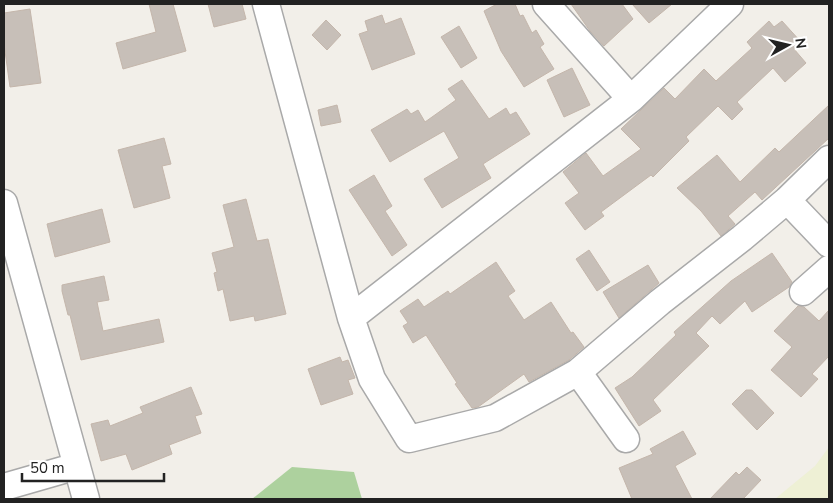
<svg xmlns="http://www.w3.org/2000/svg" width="833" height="503" font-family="'Nunito Sans',sans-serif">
	<rect width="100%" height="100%" fill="#f2efe9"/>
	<path fill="#eef0d5" d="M829,447V499H775L815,466Z"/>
	<path fill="#add19e" d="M292,467L354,472L362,499H252Z"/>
	<path fill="#c7bfb8" stroke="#c4b6ab" d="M149,4H173L186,51L123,69L116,43L156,32Z
		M208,4H242L246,19L214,27Z
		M497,4H515L520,16L523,15L532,33L536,30L544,44L540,47L554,69L524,87L501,51L484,11Z
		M571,4H622L633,19L604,46L590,31Z
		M632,4H672L649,23Z
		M30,9L41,83L10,87L4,44V13Z
		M382,15L385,24L401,18L415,54L372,70L359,34L368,31L365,21Z
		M326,20L341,35L327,50L312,35Z
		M769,21L774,27L782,21L801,42L794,49L806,63L785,82L773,68L737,102L743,109L732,120L718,106L686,137L689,141L653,177L651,175L601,212L604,216L585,230L565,203L579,193L563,172L586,153L603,176L641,149L621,129L664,88L675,99L704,69L716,81L752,48L747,42Z
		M459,26L477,58L461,68L441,37Z
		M572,68L590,105L564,117L547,80Z
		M462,80L489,119L506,108L510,115L516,112L530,134L483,164L491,178L442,208L424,179L459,158L444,131L390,162L371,130L407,109L411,114L418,110L425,122L456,100L448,89Z
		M337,105L341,122L321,126L318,110Z
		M829,105V138L762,200L755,192L728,216L735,224L721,236L701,211L677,188L717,155L740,182L775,148L779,152Z
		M164,138L171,164L162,166L170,198L134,208L118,150Z
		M374,175L392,206L385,211L407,245L392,256L349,190Z
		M246,199L257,241L268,239L286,314L255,321L254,316L230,321L223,289L218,291L214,273L217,272L212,253L234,247L223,205Z
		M102,209L110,242L55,257L47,224Z
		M589,250L610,282L597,291L576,259Z
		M772,253L792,282L789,287L752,312L745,301L720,324L712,316L696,333L709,346L653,400L661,411L639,426L615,388L632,377L676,335L674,332L731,281Z
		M496,262L515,291L508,296L524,320L551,302L571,333L573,332L584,347L569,360L529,382L524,374L478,407L472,408L455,384L457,383L426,335L413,343L403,326L408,323L400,311L418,299L424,307L448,291L450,294Z
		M648,265L659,283L619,318L603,292Z
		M104,276L109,300L97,302L103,331L159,319L164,342L81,360L70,315H68L62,291V285Z
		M798,306L804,307L819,321L829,310V356L812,374L818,379L801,397L771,370L792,347L774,331Z
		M340,357L342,362L348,360L355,378L348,380L353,394L321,405L308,369Z
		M191,387L202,414L195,416L201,433L169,445L172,454L132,470L126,454L101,461L91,424L108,420L110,426L143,413L140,407Z
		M746,390H752L774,413L757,430L732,404Z
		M683,431L696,454L675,466L692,499H632L619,468L653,454L650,449Z
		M747,467L761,480L743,499H710L736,472L739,475Z"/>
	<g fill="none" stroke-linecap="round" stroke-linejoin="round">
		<g stroke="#a9a9a9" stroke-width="29">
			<path id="minor" d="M266,4L351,318L372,379L409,439L495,418L578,372L660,302L742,238L787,200L829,159
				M631,99L730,4
				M787,200L829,244
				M4,203L86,499
				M803,292L829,269
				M351,318L631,99L546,4
				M578,372L626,439
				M4,487L77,466"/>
		</g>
		<use href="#minor" stroke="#fff" stroke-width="26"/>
	</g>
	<rect width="833" height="503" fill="none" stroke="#222222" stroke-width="10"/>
	<g transform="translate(788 45) rotate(82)" stroke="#ffffff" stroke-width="4" paint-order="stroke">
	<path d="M0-4L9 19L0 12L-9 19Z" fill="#222222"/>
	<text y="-8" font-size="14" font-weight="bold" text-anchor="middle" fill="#222222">N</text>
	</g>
	<path d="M22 473v8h142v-8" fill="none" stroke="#222222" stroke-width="2.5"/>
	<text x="30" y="473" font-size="15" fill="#222222" stroke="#ffffff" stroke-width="4" paint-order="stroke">50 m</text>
</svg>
